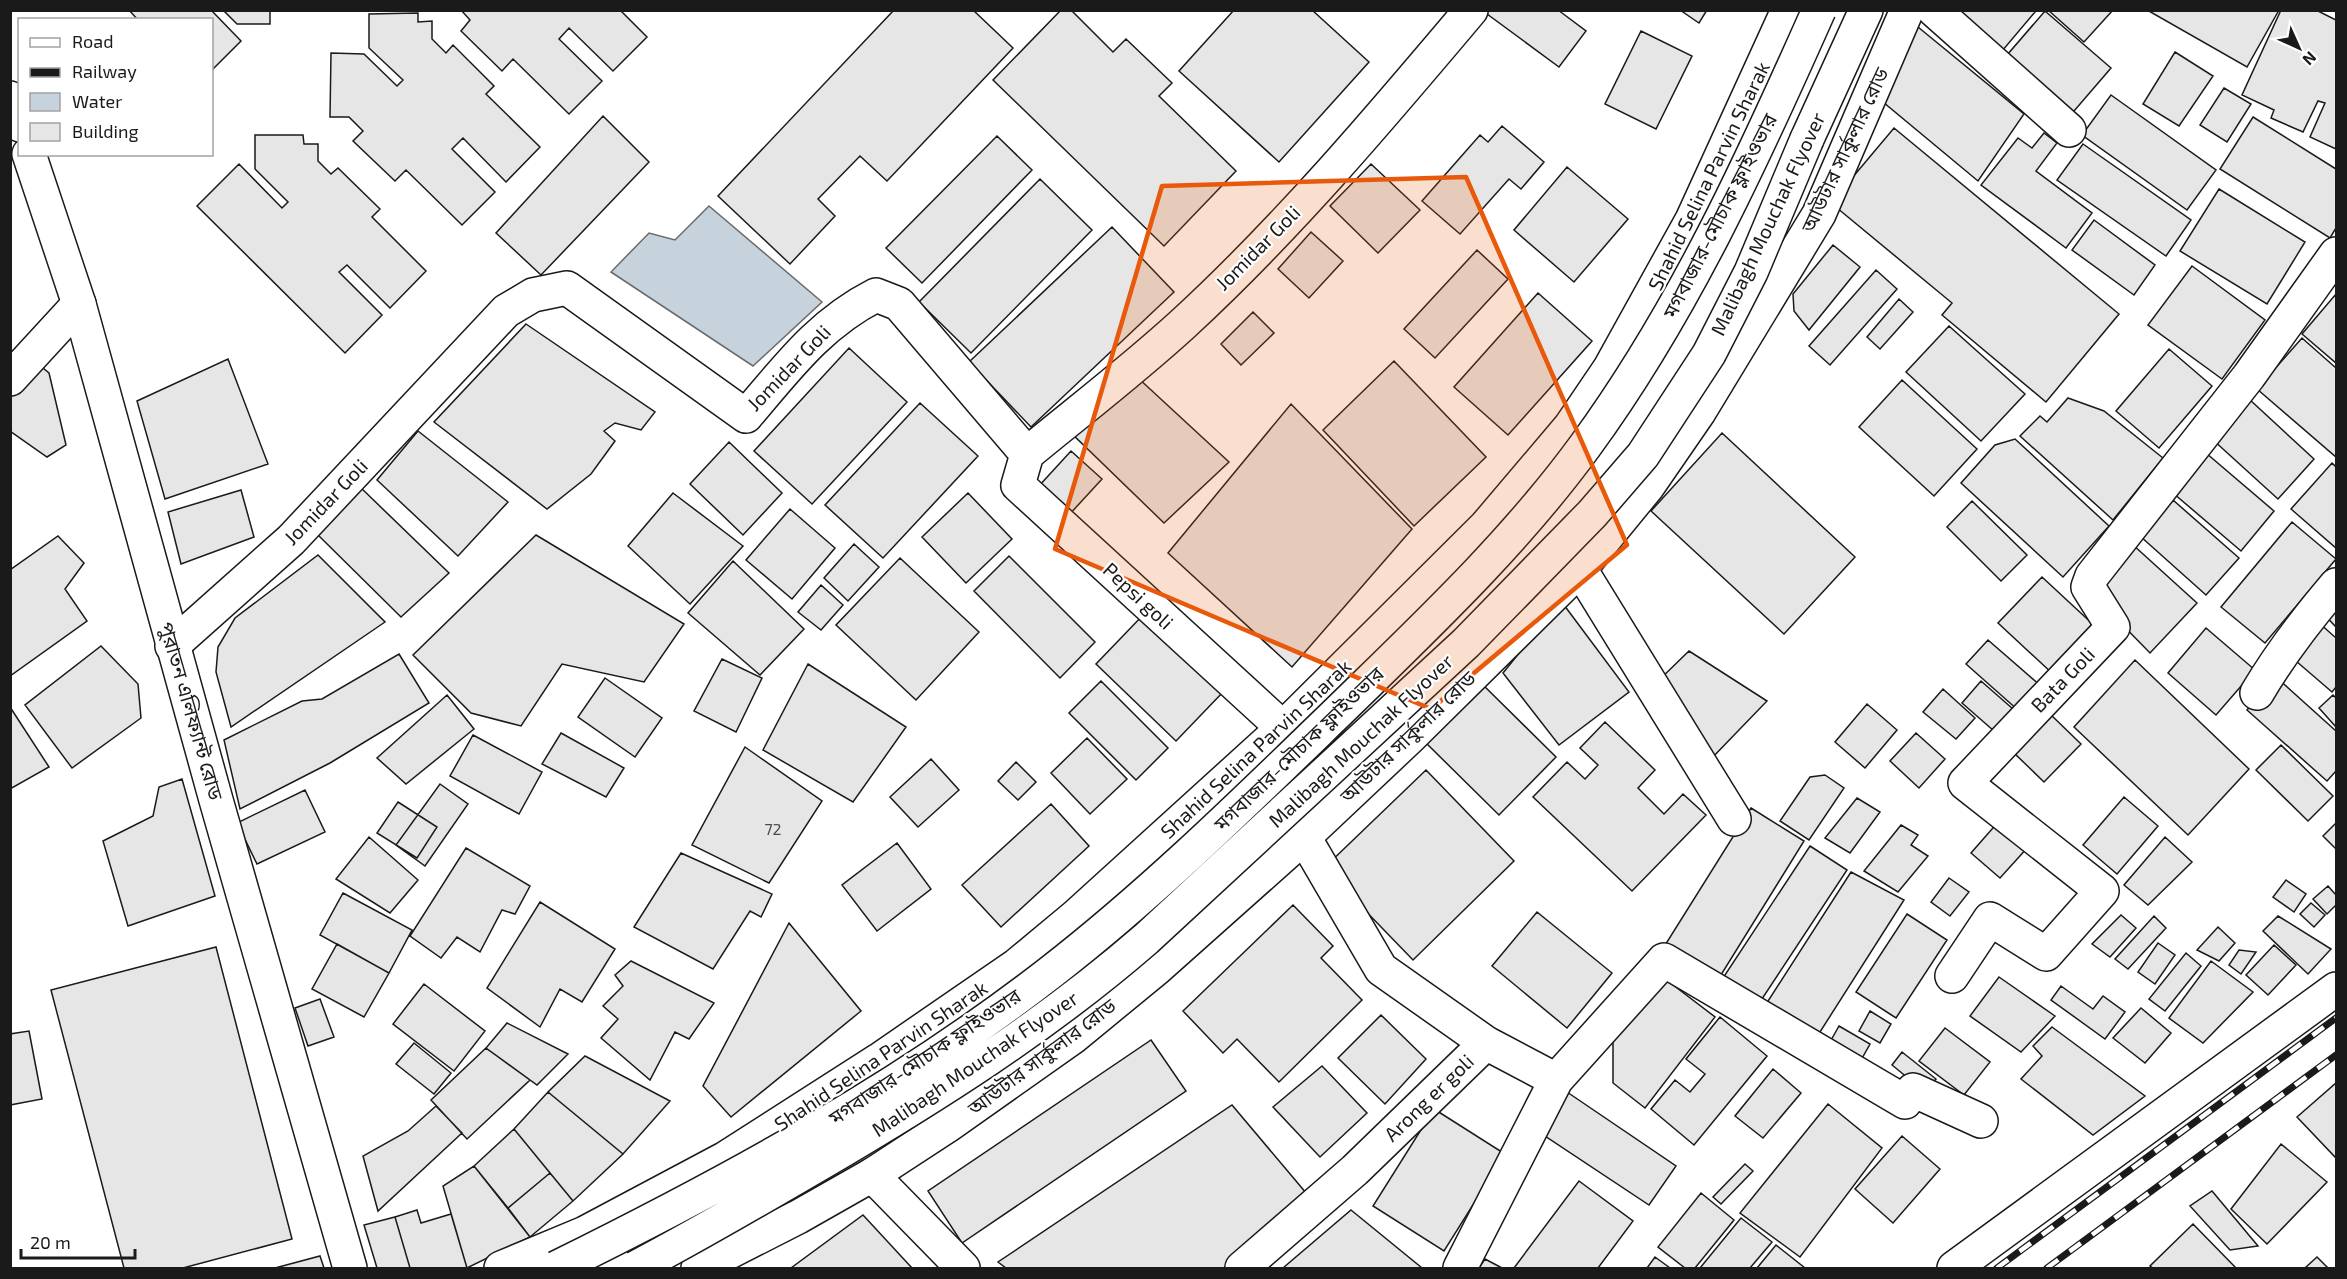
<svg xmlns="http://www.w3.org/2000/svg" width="2347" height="1279" font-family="'Exo 2','Noto Sans Bengali',sans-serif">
	<rect width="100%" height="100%" fill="#fff"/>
	<path fill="#c6d2dc" stroke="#6a6a6a" stroke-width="1.5" d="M709,206L822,302L753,366L611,272L649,233L675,240Z"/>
	<path fill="#e6e6e6" stroke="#1a1a1a" stroke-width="1.5" d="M129,10H211L241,41L212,70V20H138Z
		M223,10H270V24H237Z
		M461,10H620L647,37L613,71L569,28L559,39L602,81L569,114L513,59L502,71L461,31L470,20Z
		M894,10H973L1013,48L887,181L860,156L818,199L835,216L790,264L718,196Z
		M1061,10H1071L1113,52L1126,39L1172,83L1159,96L1236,171L1164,246L993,80Z
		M1234,10H1312L1369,62L1279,162L1179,71Z
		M1558,10L1586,31L1559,67L1483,11Z
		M1680,10H1707L1699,23Z
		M1946,10H2033L2035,12L1997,57Z
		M2048,10H2113L2084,42Z
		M2147,10H2279L2247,67Z
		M2281,10H2316L2336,20V149L2310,137L2325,103L2318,101L2303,132L2271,118L2274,110L2242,95Z
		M2045,11L2111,68L2068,118L2001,62Z
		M418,13V22L432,21V39L446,53L453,45L494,86L486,94L540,147L506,182L463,138L452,149L495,192L462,225L406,170L395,181L353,141L363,131L349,117H330L331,53L364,54L397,86L403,80L369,48V14Z
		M1907,18L2024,114L1978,181L1877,97Z
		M1641,31L1692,56L1656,129L1605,104Z
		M2175,52L2213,76L2179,126L2143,104Z
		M2224,88L2251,104L2227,142L2200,125Z
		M2111,95L2216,170L2187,210L2082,135Z
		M603,116L649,162L541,275L496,233Z
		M2253,117L2336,169V228L2330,238L2220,169Z
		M1502,126L1544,162L1521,189L1509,179L1460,234L1422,201L1480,135L1488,142Z
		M1894,128L2119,314L2046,402L1942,315L1952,303L1831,203Z
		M2044,133L2057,143L2036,171L2092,213L2066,248L1981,185L2018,138L2032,148Z
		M255,135H303L304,144H318V161L331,174L338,168L380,209L372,217L426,271L390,308L347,265L339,272L382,315L345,353L197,206L239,164L282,208L288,202L255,169Z
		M997,136L1032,170L922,283L886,248Z
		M2083,144L2191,220L2166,256L2057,180Z
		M1371,164L1420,210L1378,253L1330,206Z
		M1567,167L1628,219L1574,282L1514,230Z
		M1040,179L1092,230L971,353L919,302Z
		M2219,189L2305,242L2267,304L2180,251Z
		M2094,220L2155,265L2134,295L2072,250Z
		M1112,227L1174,292L1031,427L969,362Z
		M1311,232L1343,261L1309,298L1278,269Z
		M1833,245L1860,267L1809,330L1794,311L1793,294Z
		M1477,250L1508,279L1435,358L1404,329Z
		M2192,266L2265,320L2222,379L2148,325Z
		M1876,270L1897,289L1830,365L1809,346Z
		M1538,293L1592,341L1508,435L1454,387Z
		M2336,294V363L2302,334Z
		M1899,299L1913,312L1880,349L1867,337Z
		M1253,312L1274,333L1241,365L1221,344Z
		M526,324L655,412L641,430L615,423L604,431L615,441L591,474L547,509L434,422Z
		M1949,326L2025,394L1981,441L1906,372Z
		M2302,338L2336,368V457L2257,389Z
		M849,348L907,402L812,504L754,451Z
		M2169,349L2212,386L2159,448L2116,411Z
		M228,359L268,464L165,499L137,401Z
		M33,360L49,373L66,445L47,457L10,431V387Z
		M1394,361L1486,457L1414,526L1323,430Z
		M1137,377L1229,462L1164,523L1067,429Z
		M1902,380L1977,449L1934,496L1859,427Z
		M2068,398L2104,411L2163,458L2113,520L2020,436L2040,416L2047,422Z
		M2249,399L2314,459L2278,499L2212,439Z
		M920,403L978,456L883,558L825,505Z
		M1291,404L1412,529L1292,667L1168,553Z
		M418,431L508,502L458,556L377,480Z
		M1722,433L1855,557L1784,634L1651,511Z
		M2015,439L2109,526L2063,577L1961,483L1995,445Z
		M729,442L782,493L743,535L690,484Z
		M1071,451L1102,479L1068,516L1038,487Z
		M2206,453L2274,511L2241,551L2173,493Z
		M2332,463L2336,467V548L2291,509Z
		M359,486L449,573L401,617L318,535Z
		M241,490L254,537L181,564L168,512Z
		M673,493L743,546L690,604L628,546Z
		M968,493L1012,539L966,583L922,537Z
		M2173,500L2239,558L2206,595L2140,536Z
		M1972,501L2027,555L2001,581L1947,527Z
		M790,509L835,548L792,599L746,560Z
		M2292,522L2336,559L2265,643L2221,607Z
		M536,535L684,624L644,682L562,664L521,726L471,713L413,655Z
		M58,536L84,563L65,589L87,621L10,676V570Z
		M854,544L879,567L848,601L824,578Z
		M2132,544L2197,603L2150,653L2111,613L2099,585Z
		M318,555L385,622L231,727L216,672L218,647L235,618Z
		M1009,556L1095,642L1060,678L974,591Z
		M900,558L979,632L916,700L836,625Z
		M733,561L804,629L760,675L688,613Z
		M2042,577L2098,629L2054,675L1998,623Z
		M821,585L843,605L821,630L798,612Z
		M2336,592V627L2319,609Z
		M1561,601L1629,692L1559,745L1503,673Z
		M1144,614L1224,691L1176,741L1096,664Z
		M2318,622L2336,638V687L2332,692L2289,655Z
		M2206,628L2255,670L2216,715L2168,673Z
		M1988,640L2041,686L2019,711L1966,664Z
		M101,646L138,684L141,718L72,768L25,705Z
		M1689,651L1767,701L1709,761L1658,681Z
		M399,654L429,703L330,763L240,809L224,740L302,701L322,699Z
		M722,659L762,678L736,732L694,711Z
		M2135,660L2249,769L2188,835L2074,727Z
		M808,664L906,727L853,802L763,750Z
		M2276,677L2336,731V771L2327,781L2247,710Z
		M605,678L662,718L635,757L578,717Z
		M1101,681L1168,748L1136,780L1069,713Z
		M1479,681L1556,757L1499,815L1422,739Z
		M1981,681L2013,709L1994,731L1962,703Z
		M1943,689L1975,718L1956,739L1923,712Z
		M447,695L474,729L406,784L377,758Z
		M2333,695L2336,698V727L2319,708Z
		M1867,704L1897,730L1865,768L1835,742Z
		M10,707L49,767L10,789Z
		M2049,713L2081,744L2044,782L2012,751Z
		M1605,722L1655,770L1638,788L1664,814L1683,794L1706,815L1632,891L1533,797L1567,762L1585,779L1598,765L1580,748Z
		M561,733L624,768L606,797L542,764Z
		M1916,733L1945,759L1919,788L1890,761Z
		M473,735L542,772L519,814L450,776Z
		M1087,738L1127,779L1090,814L1051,773Z
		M2281,745L2333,796L2308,821L2256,770Z
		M745,747L822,801L769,883L692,845Z
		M931,759L959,790L918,827L890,797Z
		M1016,762L1036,782L1018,800L998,781Z
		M1426,770L1514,861L1413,960L1324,868Z
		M1825,775L1844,788L1809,840L1780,821L1810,777Z
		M182,779L215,896L128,926L103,841L153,816L159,787Z
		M440,784L468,804L425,866L396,845Z
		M305,790L325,832L257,864L237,823Z
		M2124,797L2158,826L2117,874L2083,845Z
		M1857,798L1880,812L1850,853L1825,838Z
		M398,802L437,827L417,858L377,833Z
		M1051,804L1089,846L1001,927L962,885Z
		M1751,808L1804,841L1716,983L1662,950Z
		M1999,821L2028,847L2000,878L1971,853Z
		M2336,823V849L2323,836Z
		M1901,825L1918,835L1911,845L1928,856L1898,892L1864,871Z
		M369,837L418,880L390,913L336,879Z
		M2165,837L2192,862L2148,905L2124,885Z
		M897,843L931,889L877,931L842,885Z
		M1810,846L1847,870L1758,1005L1721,981Z
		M466,848L530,886L515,914L502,910L480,952L457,937L441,958L410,936Z
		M681,853L772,894L761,917L750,911L713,969L634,927Z
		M1851,872L1904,900L1813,1043L1761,1012Z
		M1949,878L1969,892L1950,916L1931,902Z
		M2286,880L2306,894L2294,912L2273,897Z
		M2328,886L2336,895V905L2327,914L2313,899Z
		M343,893L412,930L389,973L320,935Z
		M540,902L615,949L582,1002L560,989L540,1027L487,988Z
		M2311,903L2325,915L2314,927L2300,914Z
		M1293,905L1333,946L1321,958L1362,1000L1279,1082L1237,1039L1223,1053L1183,1011Z
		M1537,912L1612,973L1567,1028L1492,966Z
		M1907,914L1947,940L1896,1018L1856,992Z
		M2121,915L2136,928L2110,957L2092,944Z
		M2154,916L2166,928L2128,969L2115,959Z
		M2278,916L2331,949L2308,974L2263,931Z
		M789,923L861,1011L731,1117L703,1086Z
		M2218,927L2235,943L2219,961L2197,950Z
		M2158,943L2175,955L2155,984L2138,972Z
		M337,944L389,973L364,1017L312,989Z
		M2274,945L2296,965L2268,995L2246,975Z
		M216,947L292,1239L183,1268H124L51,990Z
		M2239,950L2256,952L2241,974L2229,965Z
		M2186,953L2201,966L2165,1011L2149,999Z
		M631,961L714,1003L689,1039L675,1032L650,1080L601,1038L618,1019L603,1006L623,986L615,975Z
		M2211,961L2253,992L2203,1043L2169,1018Z
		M1660,975L1715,1017L1645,1108L1613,1083V1037Z
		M1999,977L2055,1016L2021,1052L1970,1016Z
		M424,984L485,1031L454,1071L393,1024Z
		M2061,986L2093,1009L2103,996L2125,1012L2105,1039L2051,1000Z
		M320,999L334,1037L308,1046L295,1008Z
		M2141,1008L2171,1033L2145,1063L2113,1038Z
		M1870,1011L1891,1024L1880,1043L1859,1031Z
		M1381,1015L1426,1059L1385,1104L1338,1058Z
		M1720,1017L1767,1056L1694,1145L1651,1109L1675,1080L1690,1092L1705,1074L1686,1059Z
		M507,1023L568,1054L537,1085L486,1048Z
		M1839,1026L1870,1044L1856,1069L1825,1051Z
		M2052,1027L2145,1096L2093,1135L2021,1079L2042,1056L2033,1046Z
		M1945,1028L1990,1062L1964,1095L1919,1061Z
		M29,1031L42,1099L10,1105V1034Z
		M1151,1040L1186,1091L962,1243L928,1191Z
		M414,1043L451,1073L434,1094L396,1064Z
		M486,1048L530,1080L467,1139L431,1100Z
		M1902,1052L1936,1079L1925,1092L1892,1065Z
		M585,1056L670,1101L623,1154L548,1092Z
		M1322,1066L1367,1113L1320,1157L1273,1107Z
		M1773,1069L1801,1093L1763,1138L1735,1116Z
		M2336,1083V1158L2297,1117Z
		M548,1092L623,1154L573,1201L514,1129Z
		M1567,1092L1676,1166L1649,1205L1539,1132Z
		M1828,1104L1882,1148L1800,1257L1740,1213Z
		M1232,1105L1312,1200L1230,1268H1006L998,1262Z
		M436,1106L462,1133L378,1211L363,1156L408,1131Z
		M1434,1109L1505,1154L1444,1251L1373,1206Z
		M514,1129L550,1173L508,1208L474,1166Z
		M1902,1136L1940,1169L1893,1223L1855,1189Z
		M2281,1144L2327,1182L2267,1244L2231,1209Z
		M1745,1164L1753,1171L1721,1204L1713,1197Z
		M474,1166L530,1237L467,1268L443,1186Z
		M550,1173L573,1201L530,1237L508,1208Z
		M1579,1181L1633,1221L1598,1268H1514Z
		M2212,1191L2258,1246L2230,1250L2190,1206Z
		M1701,1193L1734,1220L1695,1268H1685L1658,1247Z
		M417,1210L421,1223L451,1214L467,1268H410L395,1217Z
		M1351,1210L1422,1268H1283Z
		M863,1215L912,1268H791Z
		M395,1217L410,1268H377L364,1225Z
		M1741,1218L1772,1242L1750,1268H1700Z
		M2193,1224L2236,1268H2153L2150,1266Z
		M1776,1245L1805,1268H1757Z
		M320,1256L324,1268H275Z
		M1655,1257L1670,1268H1647Z
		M2317,1257L2328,1268H2305Z
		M1485,1259L1502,1268H1479Z"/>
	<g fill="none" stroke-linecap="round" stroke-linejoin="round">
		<g stroke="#1a1a1a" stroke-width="36">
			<path id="street" d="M1934,10L2069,130
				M10,379L79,304
				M1027,454L1018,485L1283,728
				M1580,569L1734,819
				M172,646L291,540L506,311L533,295L567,288L746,416C787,368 819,324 876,295L899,304L1027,454C1079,411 1134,369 1184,323C1288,227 1380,118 1471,10
				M2257,693C2280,654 2307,619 2336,585
				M1304,837L1381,969L1486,1043L1556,1080
				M1952,976L1990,919L2046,954L2102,891L1965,783L2113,627L2088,587L2092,576L2249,376L2336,254
				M872,1175L963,1268
				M1242,1268L1355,1170L1486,1043
				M1460,1268L1556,1080L1664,960L1905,1102L1913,1090L1981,1121
				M1954,1268L2336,989"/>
		</g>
		<g stroke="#1a1a1a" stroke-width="36">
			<path id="secondary" d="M10,98L20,125
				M29,154L79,304L216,800L350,1268"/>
		</g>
		<g stroke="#1a1a1a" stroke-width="36">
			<path id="primary" d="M1807,139L1866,10
				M501,1268L585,1233L726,1158L879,1060L1017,965L1076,916L1283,728L1486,526L1570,427L1610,368L1692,220L1788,10
				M698,1268L798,1217L872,1175L947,1126L1073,1037L1157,968L1304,837L1410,737L1580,569L1648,486L1699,412L1819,214L1907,10"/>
		</g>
		<use href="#street" stroke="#fff" stroke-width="33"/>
		<use href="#secondary" stroke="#fff" stroke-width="33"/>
		<use href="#primary" stroke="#fff" stroke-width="33"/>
		<g stroke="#1a1a1a" stroke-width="7">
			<path id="rail" d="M1997,1268L2336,1018
				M2047,1268L2336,1055"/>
		</g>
		<use href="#rail" stroke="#fff" stroke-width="4.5" stroke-dasharray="14" stroke-linecap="butt"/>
		<g stroke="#1a1a1a" stroke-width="36" stroke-linecap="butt">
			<path id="primary-bridge" d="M556,1268C728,1183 898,1091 1051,972C1154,892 1248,799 1342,708C1427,625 1515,542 1585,446C1683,312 1752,161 1819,10
				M635,1268C698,1235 759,1199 821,1163C935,1096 1046,1026 1146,939L1466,643L1592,514L1643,455L1709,354L1751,272L1807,139"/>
		</g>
		<use href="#primary-bridge" stroke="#fff" stroke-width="33"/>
	</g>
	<path fill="#e8590c" fill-opacity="0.2" stroke="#e8590c" stroke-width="4.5" stroke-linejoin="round" d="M1466,177L1627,545L1431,709L1055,549L1162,186Z"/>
	<g text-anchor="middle" stroke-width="4.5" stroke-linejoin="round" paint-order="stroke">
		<g font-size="16" fill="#4d4d4d">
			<text x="773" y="835">72</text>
		</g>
		<g font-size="20" fill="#1a1a1a" stroke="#fff">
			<text transform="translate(1845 150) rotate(-65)" y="7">আউটার সার্কুলার রোড</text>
			<text transform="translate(1709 176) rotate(-64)" y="7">Shahid Selina Parvin Sharak</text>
			<text transform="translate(1720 216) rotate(-63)" y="7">মগবাজার-মৌচাক ফ্লাইওভার</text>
			<text transform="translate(1768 224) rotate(-65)" y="7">Malibagh Mouchak Flyover</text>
			<text transform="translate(1258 248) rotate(-45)" y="7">Jomidar Goli</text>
			<text transform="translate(789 368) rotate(-46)" y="7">Jomidar Goli</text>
			<text transform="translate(326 502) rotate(-46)" y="7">Jomidar Goli</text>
			<text transform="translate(1138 596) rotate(43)" y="7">Pepsi goli</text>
			<text transform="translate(2063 680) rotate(-46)" y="7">Bata Goli</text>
			<text transform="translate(191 711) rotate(74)" y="7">পুরাতন এলিফ্যান্ট রোড</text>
			<text transform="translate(1408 737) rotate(-44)" y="7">আউটার সার্কুলার রোড</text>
			<text transform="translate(1361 741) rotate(-43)" y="7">Malibagh Mouchak Flyover</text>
			<text transform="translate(1256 749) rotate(-43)" y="7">Shahid Selina Parvin Sharak</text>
			<text transform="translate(1299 749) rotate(-44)" y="7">মগবাজার-মৌচাক ফ্লাইওভার</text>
			<text transform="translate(881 1056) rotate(-34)" y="7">Shahid Selina Parvin Sharak</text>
			<text transform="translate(925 1057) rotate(-34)" y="7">মগবাজার-মৌচাক ফ্লাইওভার</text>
			<text transform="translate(1042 1057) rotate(-37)" y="7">আউটার সার্কুলার রোড</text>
			<text transform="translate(975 1064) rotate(-34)" y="7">Malibagh Mouchak Flyover</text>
			<text transform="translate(1429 1098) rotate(-44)" y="7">Arong er goli</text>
		</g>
	</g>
	<rect width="2347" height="1279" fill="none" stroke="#1a1a1a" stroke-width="24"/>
	<rect x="18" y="18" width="195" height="138" fill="#ffffff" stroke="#a3a3a3" stroke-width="1.5"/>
	<rect x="30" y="38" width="30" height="9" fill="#ffffff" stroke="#a3a3a3" stroke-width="1.5"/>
	<text x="72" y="48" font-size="18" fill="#1a1a1a">Road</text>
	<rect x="30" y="68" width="30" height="9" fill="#1a1a1a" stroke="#a3a3a3" stroke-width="1.5"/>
	<text x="72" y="78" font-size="18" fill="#1a1a1a">Railway</text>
	<rect x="30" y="93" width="30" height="18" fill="#c6d2dc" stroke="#a3a3a3" stroke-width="1.5"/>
	<text x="72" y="108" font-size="18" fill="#1a1a1a">Water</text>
	<rect x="30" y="123" width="30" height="18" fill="#e6e6e6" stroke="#a3a3a3" stroke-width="1.5"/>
	<text x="72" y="138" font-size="18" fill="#1a1a1a">Building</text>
	<g transform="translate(2299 48) rotate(135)" stroke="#ffffff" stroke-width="4.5" paint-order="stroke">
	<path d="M0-4.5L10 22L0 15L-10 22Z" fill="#1a1a1a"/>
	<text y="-9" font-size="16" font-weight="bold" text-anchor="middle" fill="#1a1a1a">N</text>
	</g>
	<path d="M21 1249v9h114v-9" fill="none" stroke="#1a1a1a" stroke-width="3"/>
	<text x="30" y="1249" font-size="18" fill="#1a1a1a" stroke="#ffffff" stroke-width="4.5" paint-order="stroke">20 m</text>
</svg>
